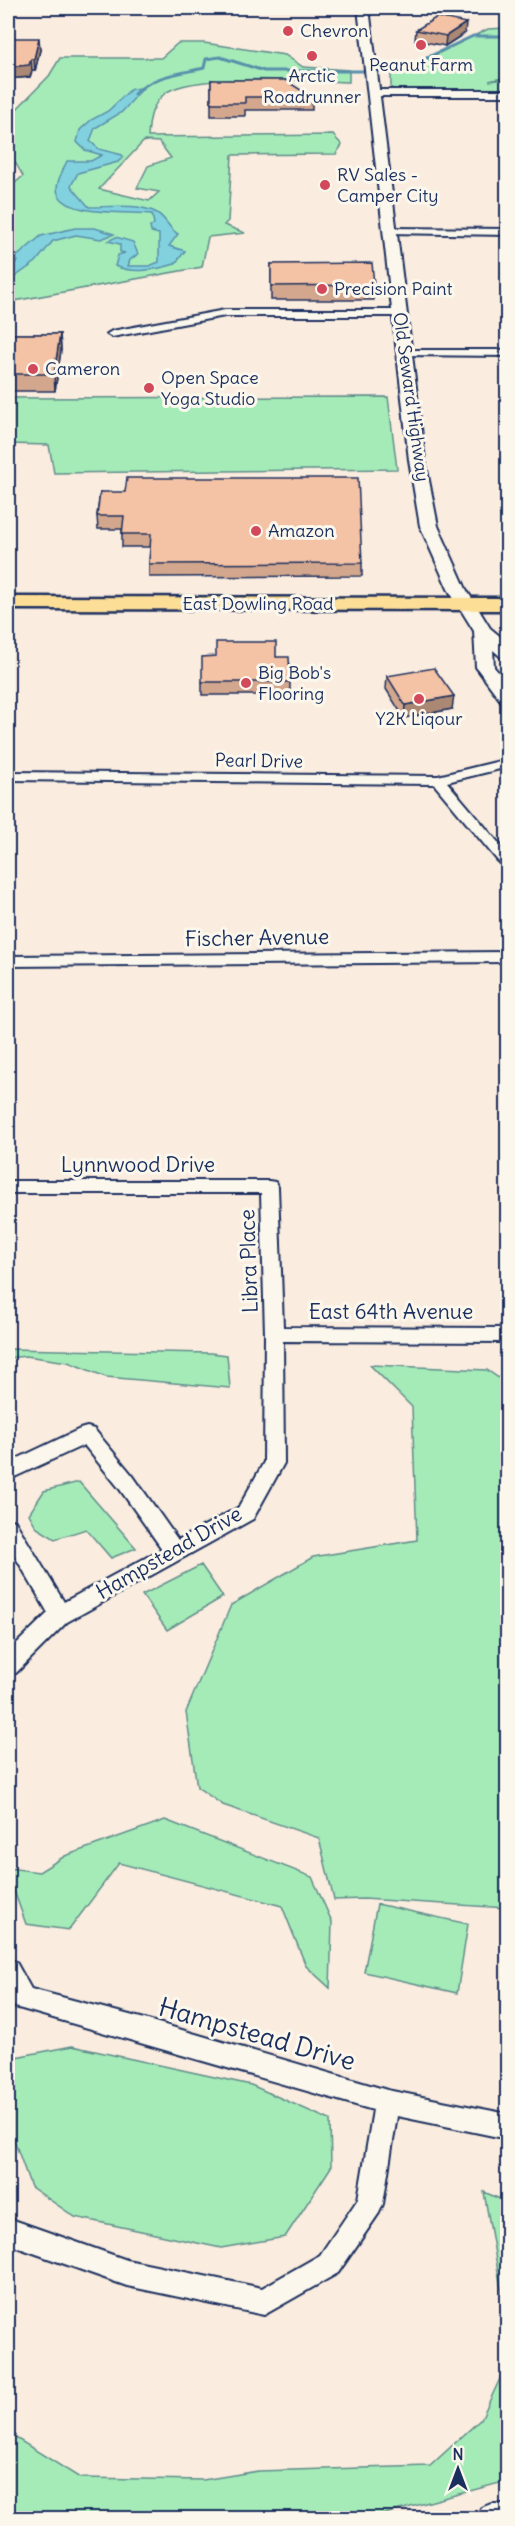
<svg xmlns="http://www.w3.org/2000/svg" width="515" height="2526" font-family="Delius,sans-serif">
	<rect width="100%" height="100%" fill="#faecde"/>
	<filter id="ink" filterUnits="userSpaceOnUse"><feTurbulence type="fractalNoise" baseFrequency=".0167" numOctaves="2"/><feDisplacementMap in="SourceGraphic" scale="12" xChannelSelector="R" yChannelSelector="G"/><feConvolveMatrix kernelMatrix="1 2 1 2 8 2 1 2 1" color-interpolation-filters="sRGB"/></filter>
	<g filter="url(#ink)">
		<path fill="#a5ebb8" stroke="#608d8b" stroke-width="1.5" fill-rule="evenodd" d="M507,28V77L489,81L507,79V90L401,91L391,88V70L425,60L488,29Z
			M178,43H204L285,55L303,67L349,70V82C310,81 197,73 167,92C151,103 149,120 148,137L333,135L342,145L336,154L232,155L228,221L224,225L245,233L208,237L202,267L8,302V189L23,176L8,150V118L49,76L60,58H161ZM144,141L159,142L171,158L148,166L137,188L159,192L149,201L99,189Z
			M388,397L397,469L54,473L49,445L8,444V398Z
			M8,1349L211,1353L227,1355L230,1388L106,1377L68,1362L26,1356L8,1358Z
			M370,1365L487,1370L507,1384V1908L364,1899L334,1900L319,1838L223,1805L197,1787L186,1712L231,1605L313,1557L417,1540L412,1407Z
			M79,1482L136,1548L111,1558L86,1529L55,1539L37,1528L29,1514L44,1491Z
			M201,1565L223,1597L167,1630L142,1595Z
			M165,1820L312,1877L332,1922L330,1988L306,1966L282,1906L119,1863L69,1930L26,1924L8,1874V1868L39,1872L65,1856Z
			M377,1904L468,1924L457,1993L364,1972Z
			M72,2046L251,2085L330,2120L331,2167L285,2237L221,2248L75,2217L31,2187L8,2123V2075L11,2058Z
			M484,2192L507,2202V2309L502,2294Z
			M507,2364V2481L370,2518H69L8,2510V2433L80,2478L203,2480L258,2471L430,2466L481,2419Z"/>
		<path fill="#82d1de" stroke="#5990ab" stroke-width="1.5" d="M143,88L122,112L95,128L90,141L99,149L122,155L123,157L118,162L78,173L71,186L89,207C110,207 138,203 157,213C166,218 169,229 178,234L169,246L185,251L175,264C155,270 134,274 115,266L118,255L125,253L120,252V244L108,241L116,237L133,242L138,254L130,260L128,266H149L159,262V234L151,232L150,227L154,224L152,214C132,211 57,218 57,188C57,180 64,168 67,161H91L102,155L85,150L77,142L80,130L91,120L108,111L131,89Z
			M75,228H95L114,234L101,239L76,235L53,241L36,262L16,276L8,278V267L18,261L15,258L41,236Z"/>
		<g fill="none" stroke-linecap="round" stroke-linejoin="round">
			<path stroke="#5990ab" stroke-width="3" d="M134,94C154,75 178,74 204,68L206,59L220,57L264,71H403L413,69L428,57L473,36H508"/>
			<g stroke="#1b2f5e" stroke-width="4">
				<path id="street" d="M508,90V96H374L370,93L374,90Z
					M390,228L508,229V235L387,233V229Z
					M225,310H400L405,313L400,316H225L112,337L107,334L112,331Z
					M404,350H508V356L400,355V351Z
					M508,759V767L447,782L508,854V869L503,867L434,784L8,780V772L438,776Z
					M508,952V962L8,966V956Z
					M8,1181H269L275,1182L278,1187L283,1327L508,1328V1342L283,1341L284,1463L253,1519L67,1622L16,1673L8,1676V1652L48,1613L8,1544V1519L15,1521L64,1602L162,1549L119,1488L84,1445L8,1480V1463L80,1429L87,1427L94,1429L133,1476L178,1540L239,1507L264,1462L265,1334L261,1193H8Z
					M8,1958L16,1962L31,1989L141,2018L387,2090L508,2114V2139L397,2116L383,2204L379,2213L338,2273L264,2315L127,2286L8,2244V2218L127,2260L262,2288L320,2255L358,2199L373,2110L15,2007L8,1994Z
					M491,2504H508V2518H477L481,2508Z"/>
			</g>
			<g stroke="#1b2f5e" stroke-width="4">
				<path id="secondary" d="M358,8H369L425,460L438,526L466,589L490,628L508,643V658L501,657L493,650L494,667L508,684V703L501,701L476,667L474,631L448,589L420,526L409,460Z"/>
			</g>
			<g stroke="#1b2f5e" stroke-width="5">
				<path id="primary" d="M8,597L508,598V610L8,609Z"/>
			</g>
			<use href="#street" fill="#fbf7ec" fill-rule="evenodd"/>
			<use href="#secondary" fill="#fbf7ec" fill-rule="evenodd"/>
			<use href="#primary" fill="#fdde96" fill-rule="evenodd"/>
		</g>
		<path fill="#d2a78d" stroke="#1b2f5e" stroke-width="1.5" d="M416,30L465,33L445,46L415,40Z
			M40,50L35,71H32L30,77L8,79Z
			M211,80L312,97V110H245V116H211Z
			M271,264L374,285V300H271Z
			M8,334H60L61,350L55,391H8Z
			M100,492L362,563V576L149,577V564L150,547H122V529H98L97,516Z
			M276,657L290,682V695H202V682Z
			M387,676L452,709L404,718L386,689Z"/>
		<path fill="#ab8873" stroke="#1b2f5e" stroke-width="1.5" d="M466,23L465,33L445,46L446,36Z
			M39,38L40,50L35,71L34,59Z
			M31,59L32,71L30,77L8,79V67Z
			M60,334L61,350L55,391L54,374Z
			M454,696L452,709L404,718L405,705Z"/>
		<path fill="#f4c2a4" stroke="#1b2f5e" stroke-width="1.5" d="M437,17L466,23L446,36L416,30Z
			M8,38H39L34,59H31L29,65L8,67Z
			M211,80H285L312,97H245V103H211Z
			M372,263L374,285L271,286V264Z
			M8,334H60L54,374H8Z
			M127,478H358L362,563L149,564L151,534H122L124,516H97L100,492H125Z
			M216,642H276V657H289L290,682H202V657L216,656Z
			M434,668L454,696L405,705L387,676Z"/>
	</g>
	<g fill="#d1495b" stroke="#fbf7ec" stroke-width="2">
		<circle cx="288" cy="31" r="6"/>
		<circle cx="421" cy="45" r="6"/>
		<circle cx="312" cy="56" r="6"/>
		<circle cx="325" cy="185" r="6"/>
		<circle cx="322" cy="289" r="6"/>
		<circle cx="33" cy="369" r="6"/>
		<circle cx="149" cy="388" r="6"/>
		<circle cx="256" cy="531" r="6"/>
		<circle cx="246" cy="683" r="6"/>
		<circle cx="419" cy="699" r="6"/>
	</g>
	<g text-anchor="middle" stroke-width="6" stroke-linejoin="round" paint-order="stroke">
		<g font-size="18" fill="#1b2f5e" stroke="#fbf7ec" text-anchor="start">
			<text x="300" y="37">Chevron</text>
			<text x="421" y="71" text-anchor="middle">Peanut Farm</text>
			<text x="312" y="82" text-anchor="middle">Arctic<tspan x="312" dy="21">Roadrunner</tspan></text>
			<text x="337" y="181">RV Sales -<tspan x="337" dy="21">Camper City</tspan></text>
			<text x="334" y="295">Precision Paint</text>
			<text x="45" y="375">Cameron</text>
			<text x="161" y="384">Open Space<tspan x="161" dy="21">Yoga Studio</tspan></text>
			<text x="268" y="537">Amazon</text>
			<text x="258" y="679">Big Bob's<tspan x="258" dy="21">Flooring</tspan></text>
			<text x="419" y="725" text-anchor="middle">Y2K Liqour</text>
		</g>
		<g font-size="18" fill="#1b2f5e" stroke="#fbf7ec">
			<text transform="translate(411 397) rotate(82)" y="6">Old Seward Highway</text>
			<text x="258" y="610">East Dowling Road</text>
			<text transform="translate(259 761) rotate(1)" y="6">Pearl Drive</text>
		</g>
		<g font-size="21" fill="#1b2f5e" stroke="#fbf7ec">
			<text transform="translate(257 938) rotate(-1)" y="7">Fischer Avenue</text>
			<text x="138" y="1172">Lynnwood Drive</text>
			<text transform="translate(249 1261) rotate(-92)" y="7">Libra Place</text>
			<text x="391" y="1319">East 64th Avenue</text>
			<text transform="translate(169 1553) rotate(-30)" y="7">Hampstead Drive</text>
		</g>
		<g font-size="26" fill="#1b2f5e" stroke="#fbf7ec">
			<text transform="translate(257 2034) rotate(16)" y="9">Hampstead Drive</text>
		</g>
	</g>
	<rect width="515" height="2526" fill="none" stroke="#fbf7ec" stroke-width="30"/>
	<rect x="15" y="15" width="485" height="2496" fill="none" stroke="#1b2f5e" stroke-width="2" filter="url(#ink)"/>
	<g transform="translate(458 2469)" stroke="#fbf7ec" stroke-width="4.5" paint-order="stroke">
	<path d="M0-4.5L10 22L0 15L-10 22Z" fill="#1b2f5e"/>
	<text y="-9" font-size="16" font-weight="bold" text-anchor="middle" fill="#1b2f5e">N</text>
	</g>
</svg>
